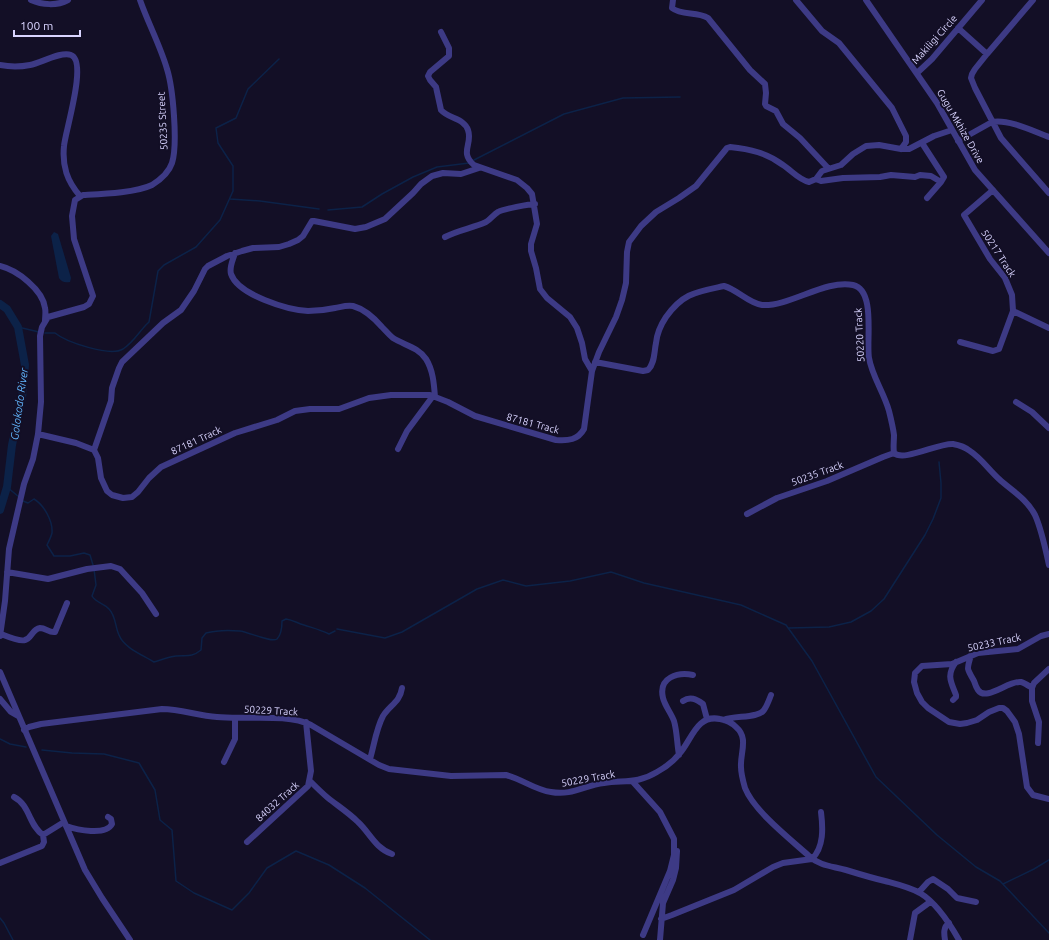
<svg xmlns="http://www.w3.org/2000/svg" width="1049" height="940" font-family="Ubuntu,sans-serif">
	<rect width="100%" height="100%" fill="#130f26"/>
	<path fill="#0c2248" d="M54,232L58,234L71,278L70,282C64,283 62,282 59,278L51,236Z"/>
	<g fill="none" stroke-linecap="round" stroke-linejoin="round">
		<path stroke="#0c2248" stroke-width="1.5" d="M474,160L564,114L623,98L680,97
			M230,199L260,201L319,209
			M328,210L362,207L382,194L413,177L437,167L469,163
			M18,327L39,332
			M45,333H55C66,342 110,357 123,349C135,341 139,331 149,322L158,271L164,265L196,247L220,220L233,191V166L218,143L216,128L236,118L248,89L279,59
			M7,487L19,497
			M23,501L28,503L34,499C44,505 53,521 52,533C51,537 49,541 47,545L54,556H70L84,553L90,555L93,565
			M94,569L96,585L92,596C96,603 104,603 109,609C116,616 115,627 119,635C124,648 143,655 154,662C161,660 168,657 176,656C187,655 191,658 201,650L202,638L206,633C217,630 229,630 240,631C248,632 272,643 277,639C281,635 282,626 282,621L286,619C293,620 297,623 304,625C313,628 321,630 329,634L335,631
			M789,628L829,627L851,622L871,611L884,599L925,535L933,519L941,498V483L939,462
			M337,629L385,638L402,632L477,589L503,580L526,586L570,581L611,572L644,583L741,605L786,625L812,661L876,777L937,835L976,867L1000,881L1049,933
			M0,739L10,744L26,747
			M42,750L72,753L104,754L139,763L155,790L160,820L172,830L176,881L194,893L232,910L249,893L267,868L296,851L329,865L365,888L430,940
			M1003,884L1034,869L1049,860
			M0,918L4,923L13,940"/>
		<path stroke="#0c2248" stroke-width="8" d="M0,304L7,309L18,327L25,365L22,398L12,445L7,487L0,510"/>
		<path stroke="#3d3a85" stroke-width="6" d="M31,0C42,5 57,6 68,0
			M673,0L672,8C682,16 697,11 708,18L750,70L765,84L766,93L765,104L766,106L776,111L783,124L800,138L828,168
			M796,0L822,31L839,43L892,108L906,136V142L901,149
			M866,0L937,103L975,170L1049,253
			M1033,0L987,54L975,69L972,74L971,78L975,88L1001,138L1049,193
			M958,28L987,54
			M441,32L449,48V56L430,72L428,76L430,80L436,87L441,110C449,119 464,118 468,130C473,144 459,152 474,165L517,180L527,188L532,194L537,224L531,244V251L536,268L540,289L547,298L570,317L577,328L582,343L585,359L592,371
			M0,65C10,67 20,67 30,65C41,63 61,51 71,55C88,61 65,132 64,146C62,166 67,181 80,196
			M917,73L932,59L982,0
			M958,141L992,122C1009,119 1033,131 1049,137
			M922,143L944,177L941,182L927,198
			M816,179L821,181L843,178L880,177L891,175L915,177L920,175L931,176L941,182
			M445,237C458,230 473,228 486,222C491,219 494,214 498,212C503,209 530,204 535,204
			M235,253C233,260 229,267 231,274C238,295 288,310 308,311C317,311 326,310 335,308C341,307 346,305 353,306C364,309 375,319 382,327C386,331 389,335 393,338C404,345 418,347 426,359C433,370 434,384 435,397
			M0,266C17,270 43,290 45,308C46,312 45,317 45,321
			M1013,311L1049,328
			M960,342L993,351L999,349L1013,311L1012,295L1005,278L990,259L964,215L993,190
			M595,362L643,371L648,370C655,363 654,352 656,343C657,333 660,326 666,317C683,293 696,292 724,286C738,290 748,303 762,305C789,307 826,279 853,285C876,290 866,341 869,358C872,376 884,393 889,411C891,419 893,427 894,435C894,441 893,447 894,453C904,462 938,443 953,444C959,445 965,447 970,451C981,458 989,470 999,479C1012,491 1026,498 1035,515C1041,528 1046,551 1049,565
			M1016,402L1032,412L1049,428
			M38,434L76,443L94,450L98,458L101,478L107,491L112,495L123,498L132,497L138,492L149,478L161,467L235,433L277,420L295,411L310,409H339L369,398L391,395H430L448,402L475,416L556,440C568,441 578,440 584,429L592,371L599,352L616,317L622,300L626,283L627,252L629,242L641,226L656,212L679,198L696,186L727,148L730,147C750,149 767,153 783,165C792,171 799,180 809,182L816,179L822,171L841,165L853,154L866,146L879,145L901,149H909L934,136L952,130
			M398,449L407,431L433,396
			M94,450L111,401L112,388L119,368L122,362L163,323L181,310L194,291L205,269L208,266L227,256L242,251L253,248L279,247L289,244L298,240L303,236L312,221H314L355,229L366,227L385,219L413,193L421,184L432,176L443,173L461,174L479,168
			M747,514L777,498L827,481L883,457L894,453
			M7,572L48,579L87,569L111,566L120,569L142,593L156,614
			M1,634C6,636 20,642 25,640C32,638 32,629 40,628C46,628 49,633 55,632L67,603
			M1049,634L1041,636L1018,649L978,653L952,664L922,666L915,673L914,682L917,693L922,702L928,708L949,722L960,724L967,723L977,720L989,712L999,708H1003L1007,711L1015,722L1019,734L1027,787L1033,795L1049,799
			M0,636L5,601L9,549L24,484L33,459L38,434L41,402L40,336L42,327L48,317L84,307L89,304L93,296L74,239L72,216L75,200L83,195C102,194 135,193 152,185C160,180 169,172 172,163C178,144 173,88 167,69C160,45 148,23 140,0
			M971,655C967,670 966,667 974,681C975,684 976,687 978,690C986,702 1009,680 1021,682C1025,683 1029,686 1032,688
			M0,672L85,870L102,898L130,940
			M0,699L11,712L18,716
			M953,700L956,697V695C951,682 946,675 956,662
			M683,701C690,696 696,699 703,704L707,719
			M724,720C734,715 758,719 764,710C767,706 769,700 771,695
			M24,730L29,727L41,724L162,709C181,709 198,716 217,717C244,720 287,713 311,725L379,765L389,769L451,776L506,775C522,779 535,790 551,792C572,796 585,785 604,783C625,780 637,784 657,772C666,767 674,761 680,753C692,739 697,714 720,719C726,720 732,723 736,727C749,738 740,753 741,767C741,774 743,781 745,788C754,811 790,839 809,856C820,866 832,866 846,870C859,874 872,878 885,881C896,884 909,887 920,893C935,902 950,924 959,940
			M1038,743L1039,722L1032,701V688L1034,683L1049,669
			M679,755C677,744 677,731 674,721C671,713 665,706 663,698C658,677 678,672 693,675
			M370,759C374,746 376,729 383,716C390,705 400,702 402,688
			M224,762L235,739V718
			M310,781C316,787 322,793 328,798C338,806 349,813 358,822C370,833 375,848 392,854
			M633,782L660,812L674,839V855L670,871L643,935
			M14,797C30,805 29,826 43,835L64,822
			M66,826C77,830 106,836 112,824L111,819L108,817
			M247,842L308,786L311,771L306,722
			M0,863L42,846L44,842L43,835
			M919,892L928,882L933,879L948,889L957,898L976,902
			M661,919L672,915L734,890L773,867L783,863L812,859C824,847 823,828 821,812
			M660,940L663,903L673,880L676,868L677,851
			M910,940L915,913L930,902
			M945,940C944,934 943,927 949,923"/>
	</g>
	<g text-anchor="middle" stroke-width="4" stroke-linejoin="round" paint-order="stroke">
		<g font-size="10" fill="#d9d4ff" stroke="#130f26">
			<text transform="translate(934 39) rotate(-48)" y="4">Makiligi Circle</text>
			<text transform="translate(162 121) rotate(-93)" y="4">50235 Street</text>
			<text transform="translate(961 126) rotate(60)" y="4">Gugu Mkhize Drive</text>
			<text transform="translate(999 253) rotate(57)" y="4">50217 Track</text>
			<text transform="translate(859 335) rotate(-93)" y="4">50220 Track</text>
			<text transform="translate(533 423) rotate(15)" y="4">87181 Track</text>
			<text transform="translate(196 440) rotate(-25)" y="4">87181 Track</text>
			<text transform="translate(817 473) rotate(-20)" y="4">50235 Track</text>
			<text transform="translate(994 642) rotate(-12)" y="4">50233 Track</text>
			<text transform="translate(271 710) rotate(3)" y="4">50229 Track</text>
			<text transform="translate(588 778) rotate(-10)" y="4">50229 Track</text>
			<text transform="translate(277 801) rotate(-42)" y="4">84032 Track</text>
		</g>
		<g font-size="11" font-style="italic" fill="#62b6ff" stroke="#130f26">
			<text transform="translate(19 404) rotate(-82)" y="4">Golokodo River</text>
		</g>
	</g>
	<path d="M14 30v6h66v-6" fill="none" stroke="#d9d4ff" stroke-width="2"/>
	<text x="20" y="30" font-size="12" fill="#d9d4ff" stroke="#130f26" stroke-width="3" paint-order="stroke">100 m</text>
</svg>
